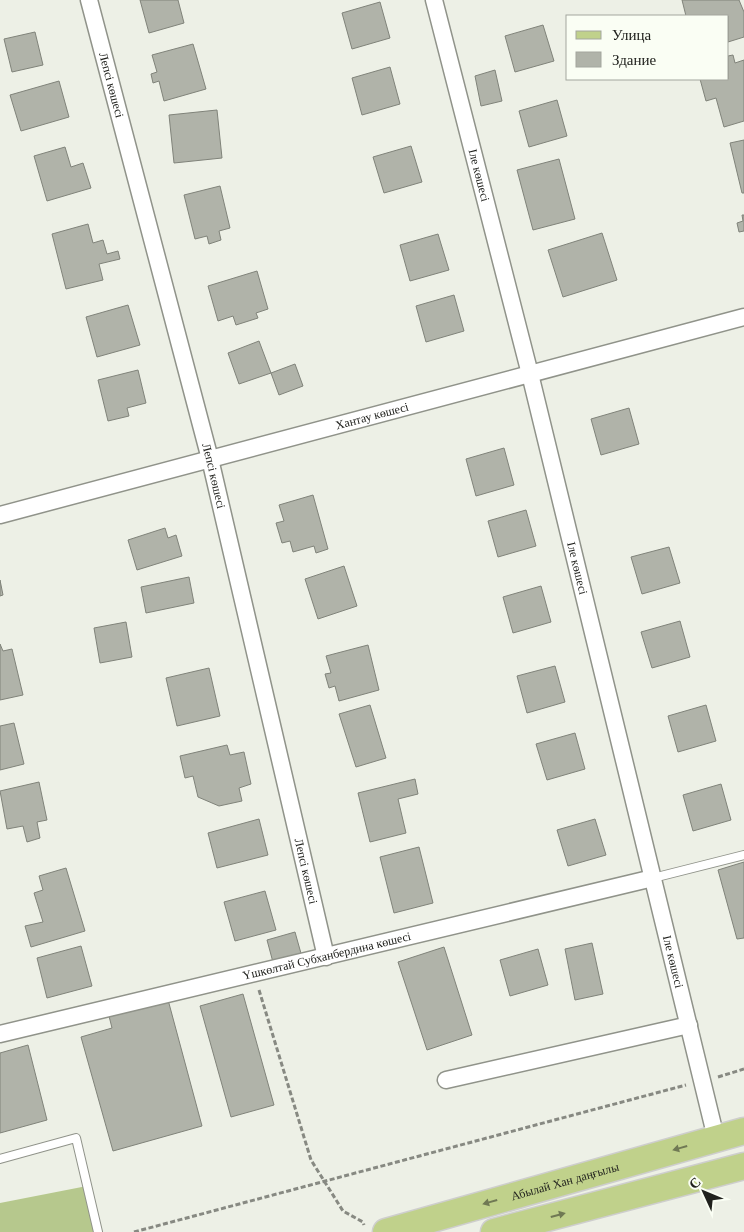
<svg xmlns="http://www.w3.org/2000/svg" width="744" height="1232" font-family="Georgia,serif">
	<rect width="100%" height="100%" fill="#edf0e6"/>
	<path fill="#b6c88d" d="M87,1186L98,1232H0V1203Z"/>
	<path fill="#b0b3a9" stroke="#80837a" d="M140,0H178L184,23L149,33Z
		M682,0H739L744,12V37L728,42V16H686Z
		M380,2L390,38L352,49L342,13Z
		M543,25L554,61L515,72L505,36Z
		M35,32L43,65L12,72L4,39Z
		M193,44L206,89L164,101L159,81L153,83L151,74L157,72L152,55Z
		M733,55L735,63L744,60V121L724,127L716,98L706,101L700,79H728V56Z
		M390,67L400,104L362,115L352,78Z
		M495,70L502,101L481,106L475,76Z
		M59,81L69,117L21,131L10,95Z
		M557,100L567,136L529,147L519,111Z
		M217,110L222,158L174,163L169,115Z
		M744,140V193H742L730,143Z
		M411,146L422,182L384,193L373,157Z
		M65,147L71,167L83,163L91,188L47,201L34,156Z
		M559,159L575,219L533,230L517,170Z
		M220,186L230,228L219,231L221,240L209,244L207,236L195,239L184,195Z
		M742,215H744V231L739,232L737,223L743,221Z
		M88,224L93,243L103,240L107,254L118,251L120,259L99,264L103,280L66,289L52,234Z
		M602,233L617,280L563,297L548,250Z
		M438,234L449,270L410,281L400,245Z
		M257,271L268,309L256,313L258,318L236,325L233,316L218,321L208,286Z
		M454,295L464,331L426,342L416,306Z
		M128,305L140,345L97,357L86,317Z
		M259,341L271,373L239,384L228,353Z
		M295,364L303,386L279,395L271,373Z
		M138,370L146,403L127,408L129,416L108,421L98,380Z
		M629,408L639,444L601,455L591,419Z
		M504,448L514,485L476,496L466,459Z
		M313,495L328,549L316,553L314,546L293,552L290,541L282,543L276,523L284,521L279,505Z
		M526,510L536,546L498,557L488,521Z
		M165,528L168,538L176,535L182,556L137,570L128,540Z
		M669,547L680,583L642,594L631,557Z
		M344,566L357,606L318,619L305,579Z
		M189,577L194,603L146,613L141,587Z
		M0,580L3,595L0,596Z
		M541,586L551,622L513,633L503,597Z
		M680,621L690,657L652,668L641,632Z
		M126,622L132,657L100,663L94,628Z
		M0,644L3,651L12,649L23,695L0,700Z
		M368,645L379,690L339,701L335,686L329,688L325,674L331,673L326,656Z
		M555,666L565,702L527,713L517,676Z
		M209,668L220,716L177,726L166,678Z
		M370,705L386,758L356,767L339,714Z
		M706,705L716,741L678,752L668,716Z
		M14,723L24,764L0,770V726Z
		M575,733L585,769L547,780L536,744Z
		M227,745L230,755L244,752L251,784L239,788L242,801L219,806L198,797L193,776L185,778L180,756Z
		M415,779L418,794L398,799L406,833L370,842L358,793Z
		M39,782L47,820L37,822L40,838L27,842L23,826L7,829L0,791Z
		M721,784L731,820L693,831L683,795Z
		M259,819L268,855L217,868L208,833Z
		M595,819L606,855L568,866L557,830Z
		M419,847L433,903L394,913L380,857Z
		M744,862V938L737,939L718,870Z
		M66,868L85,931L31,947L25,926L43,922L34,893L43,890L39,876Z
		M265,891L276,930L235,941L224,902Z
		M295,932L302,957L274,966L267,940Z
		M592,943L603,994L575,1000L565,949Z
		M81,946L92,986L47,998L37,958Z
		M444,947L472,1035L427,1050L398,962Z
		M538,949L548,985L510,996L500,960Z
		M243,994L274,1105L231,1117L200,1006Z
		M167,996L202,1126L113,1151L81,1037L112,1028L108,1012Z
		M28,1045L47,1120L0,1133V1053Z"/>
	<g fill="none" stroke-linecap="round" stroke-linejoin="round">
		<g stroke="#90938a" stroke-width="10">
			<path id="service" d="M653,878L744,855
				M0,1159L76,1138L98,1232"/>
		</g>
		<g stroke="#90938a" stroke-width="19">
			<g id="minor">
				<path id="s1" d="M89,0L210,459L326,957"/>
				<path id="s2" d="M434,0L530,374L716,1138"/>
				<path id="s3" d="M0,515L744,317"/>
				<path id="s4" d="M0,1034L653,878"/>
				<path d="M446,1080L689,1025"/>
			</g>
		</g>
		<g stroke="#cececd" stroke-width="29">
			<g id="primary">
				<path id="s5" d="M386,1232L744,1131"/>
				<path d="M494,1232L744,1166"/>
			</g>
		</g>
		<path stroke="#878982" stroke-width="3" stroke-dasharray="5 2.5" stroke-linecap="butt" d="M259,990L311,1160L343,1211L363,1222L364,1225
			M718,1077L744,1069
			M134,1232L686,1085"/>
		<use href="#service" stroke="#fff" stroke-width="8"/>
		<use href="#minor" stroke="#fff" stroke-width="16"/>
		<use href="#primary" stroke="#c0d18b" stroke-width="26"/>
	</g>
	<defs><path id="oneway-solid" d="M-6-.8H1V-3.2L6.5 0L1 3.2V.8H-6Z" transform="scale(1.25)"/></defs>
	<g fill="#707954">
		<use href="#oneway-solid" transform="translate(680 1148) rotate(164)"/>
		<use href="#oneway-solid" transform="translate(490 1202) rotate(164)"/>
		<use href="#oneway-solid" transform="translate(558 1215) rotate(-15)"/>
	</g>
	<g text-anchor="middle" stroke-width="4" stroke-linejoin="round" paint-order="stroke">
		<g font-size="12" fill="#20211d" stroke="#fafef4">
			<text dy="4" stroke="none"><textPath href="#s1" startOffset="88">Лепсі көшесі</textPath></text>
			<text dy="4" stroke="none"><textPath href="#s2" startOffset="181">Іле көшесі</textPath></text>
			<text dy="4" stroke="none"><textPath href="#s3" startOffset="385">Хантау көшесі</textPath></text>
			<text dy="4" stroke="none"><textPath href="#s1" startOffset="492">Лепсі көшесі</textPath></text>
			<text dy="4" stroke="none"><textPath href="#s2" startOffset="586">Іле көшесі</textPath></text>
			<text dy="4" stroke="none"><textPath href="#s1" startOffset="898">Лепсі көшесі</textPath></text>
			<text dy="4" stroke="none"><textPath href="#s4" startOffset="336">Үшкөлтай Субханбердина көшесі</textPath></text>
			<text dy="4" stroke="none"><textPath href="#s2" startOffset="991">Іле көшесі</textPath></text>
			<text dy="4" stroke="none"><textPath href="#s5" startOffset="186">Абылай Хан даңғылы</textPath></text>
		</g>
	</g>
	<rect x="566" y="15" width="162" height="65" fill="#fafef4" stroke="#a3a69e"/>
	<rect x="576" y="31" width="25" height="8" fill="#c0d18b" stroke="#a3a69e"/>
	<text x="612" y="40" font-size="15" fill="#20211d">Улица</text>
	<rect x="576" y="52" width="25" height="15" fill="#b0b3a9" stroke="#a3a69e"/>
	<text x="612" y="65" font-size="15" fill="#20211d">Здание</text>
	<g transform="translate(704 1192) rotate(314)" stroke="#fafef4" stroke-width="4" paint-order="stroke">
	<path d="M0-4L9 19L0 12L-9 19Z" fill="#20211d"/>
	<text y="-8" font-size="14" font-weight="bold" text-anchor="middle" fill="#20211d">С</text>
	</g>
</svg>
